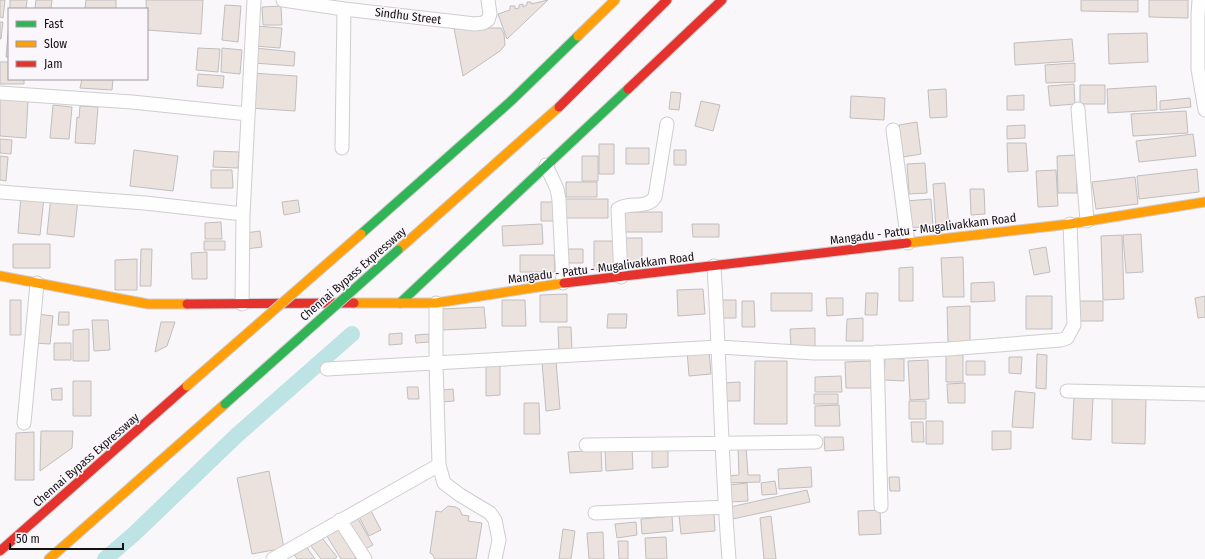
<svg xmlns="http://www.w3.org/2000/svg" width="1205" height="559" font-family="'Fira Sans Condensed',sans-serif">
	<rect width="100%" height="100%" fill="#faf7fa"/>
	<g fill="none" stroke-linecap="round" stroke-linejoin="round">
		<path stroke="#bee3e5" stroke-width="16" d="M105,559L134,534L236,436L352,334"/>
	</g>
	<path fill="#ebe2de" stroke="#c0bebf" d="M0,0H5L3,18L0,17Z
		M10,0H27L26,9H10Z
		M36,0H52L51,9H35Z
		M86,0H116V9H85Z
		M146,0H203L201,34L147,30Z
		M548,0L507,39L498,14L510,10V6H515V9L519,8V5L523,4V7L527,5V2H531V4Z
		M1081,0H1138V12L1081,11Z
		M1149,0H1188V18L1149,17Z
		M225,5L241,6L238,42L222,40Z
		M281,6L282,25H263L262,7Z
		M0,22H3L1,39H0Z
		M9,23V57H6Z
		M255,26L282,28L280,48L254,46Z
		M454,28H501L504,34L505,45L500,51L463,76Z
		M1147,33L1148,62L1109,64L1108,34Z
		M1072,39L1074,61L1015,65L1014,43Z
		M198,48L220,49L218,72L196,70Z
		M222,48L242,50L240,74L221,72Z
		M255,48L295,52L294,66L254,63Z
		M0,62H9V79H24V84H0Z
		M1075,63V82L1046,83L1045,65Z
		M251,73L297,76L295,111L249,108Z
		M198,74L224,76L223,88L197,86Z
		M82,79H113L112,90L80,88Z
		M1074,84L1075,104L1050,106L1048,86Z
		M1080,85H1105V104H1080Z
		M1156,86L1157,110L1108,113L1107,89Z
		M946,89L947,117L930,118L928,90Z
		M671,92L681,93L679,110L669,109Z
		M1024,95V110H1007V96Z
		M851,96L885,98L884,120L850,118Z
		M0,98L28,100L26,138L0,136Z
		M1190,98L1191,107L1160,110V101Z
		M701,101L720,105L713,131L695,126Z
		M53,105L72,107L69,139L50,138Z
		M80,106L98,107L95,144L75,143L77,117L79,118Z
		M1186,111L1188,133L1133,136L1131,114Z
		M917,122L921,154L903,157L899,125Z
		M1025,125V138L1007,139V126Z
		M1193,134L1196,156L1139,162L1136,141Z
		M0,139L12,140L11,154L0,153Z
		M1007,143H1026L1028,171L1008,172Z
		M599,144H614V174H599Z
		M626,148H649V164H626Z
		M134,150L178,156L173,191L130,186Z
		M674,150H686V165H674Z
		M214,151L239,152L238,168L213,167Z
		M1076,155L1077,193H1058L1057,156Z
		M0,156L8,157L6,181L0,180Z
		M582,156H598V181H582Z
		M925,163L927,193L909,194L907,164Z
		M1197,169L1199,192L1139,199L1137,176Z
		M211,170H232L233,188H211Z
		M1056,170L1058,206L1038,207L1036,171Z
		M1135,177L1138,204L1096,209L1092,182Z
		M566,182H597V197H566Z
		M945,183L949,228L936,229L933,184Z
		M970,189H984L985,214L971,215Z
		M21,195L44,197L40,235L18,233Z
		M51,196L78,199L74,237L47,234Z
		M561,199H608V218H562Z
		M931,199L933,226L908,228L906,201Z
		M298,200L300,212L284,215L282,202Z
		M541,202H554V221H541Z
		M622,212H662V232H622Z
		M221,222L222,239H205V223Z
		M542,224L543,244L503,246L502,226Z
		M692,224H719V237H693Z
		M260,231L262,247L246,249L245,233Z
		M1141,234L1143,272L1126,273L1123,235Z
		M1122,235L1124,299L1103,300L1101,236Z
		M625,238H642V265H625Z
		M204,241H225V250H204Z
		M594,241H618V269L594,270Z
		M13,244H50V268H13Z
		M1046,247L1050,272L1034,275L1029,250Z
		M141,249H152L151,286H140Z
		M566,249H583V263H566Z
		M207,252V279H192L191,253Z
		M520,255H554L555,272H520Z
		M963,257L964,297H943L941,258Z
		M137,259V290H115V260Z
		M913,267V301H899V268Z
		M994,282L995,301L971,302V283Z
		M703,289L705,314L678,316L677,290Z
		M771,293H812V311H771Z
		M866,293H878L877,315H865Z
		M567,294V322H540V295Z
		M1026,296H1052V329H1026Z
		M1205,296V317L1198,318L1195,298Z
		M826,298H843V315L827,316Z
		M10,300H21V335H10Z
		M502,300H525L526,326H502Z
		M720,300H736V318H720Z
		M742,301H754L755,327H742Z
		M1078,301H1103V321H1078Z
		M970,306V341L948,342L947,307Z
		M484,307L486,328L442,330L441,309Z
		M59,312H69V325H58Z
		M37,314L53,316L50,344L35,343Z
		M608,314H627L626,328H607Z
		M863,318V341H846L847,319Z
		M92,320H108L110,350L94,351Z
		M161,322H175L167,346L155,352Z
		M558,327H571L572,351L559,352Z
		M815,328V346L791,347L790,329Z
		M89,329V361H73V330Z
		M402,333V344L389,345V334Z
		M429,334V342L416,343L415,335Z
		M54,343H71V360H54Z
		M709,350L711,374L689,376L687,351Z
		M946,354L963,355V382H946Z
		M1037,354L1047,355L1046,389L1036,388Z
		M1009,357H1022L1021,374L1009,373Z
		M885,358L904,359V381L884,380Z
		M928,360L929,399L910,400L908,361Z
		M486,361H500V395L486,396Z
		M556,361L560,409L546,411L542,362Z
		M755,361H787V424H754Z
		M871,361L872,388H846L845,362Z
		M966,361H985V375H966Z
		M841,376L842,392H815V377Z
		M73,381H91V416H73Z
		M740,382V401H723V383Z
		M965,383V403H948L947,384Z
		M407,387H418L419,399H408Z
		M62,388V400H52L51,389Z
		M453,389L454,401L442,402L441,390Z
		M1015,391L1035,393L1033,428L1012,427Z
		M814,394H838V404H814Z
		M1074,396L1093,397L1091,440L1072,439Z
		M1112,397H1146L1145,444L1112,443Z
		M909,401H926V419H909Z
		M524,403H539L540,434H524Z
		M839,405L840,426H815V406Z
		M926,421H943V444H926Z
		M911,422H923L924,442H912Z
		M41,431H73L72,448L40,471Z
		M992,431H1011V449L992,450Z
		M34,432V480H15L16,433Z
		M824,437H843L844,450L825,451Z
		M738,446H746L748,475H760V482L726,483L725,476L739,475Z
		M632,448L633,469L606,471L605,450Z
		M668,448V467L652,468V449Z
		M601,450L602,471L570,473L568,452Z
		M811,467L812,487L779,489L778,469Z
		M269,471L284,548L252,554L237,478Z
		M889,477H899L900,491H890Z
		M775,481L777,494L762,495L761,483Z
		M747,483L748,501L730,502L729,485Z
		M807,490L810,502L733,519L730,507Z
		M448,506L456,507L460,510L462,515L469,516L468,521L482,523L476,559H435L432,554L430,553L436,511L441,512Z
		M370,509L381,530L369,536L358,515Z
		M880,510L881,534L859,535L858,511Z
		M714,513L715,531L681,534L679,515Z
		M672,516L673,531L642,534L641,519Z
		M771,516L776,559H764L760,518Z
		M357,517L373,545L363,550L347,522Z
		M636,522L637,535L617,538L615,524Z
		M336,526L356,558L355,559H341L325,533Z
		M563,529L575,531L571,559H559Z
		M603,532L604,559H589L587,533Z
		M666,537L667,559H646L645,538Z
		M322,538L337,557L334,559H321L311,546Z
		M618,541H628V559H619Z
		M306,546L315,559H297L294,554Z"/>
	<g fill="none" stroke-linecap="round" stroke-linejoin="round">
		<g stroke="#cfcdcf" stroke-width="15">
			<path id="street" d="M283,0L344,9L475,24L483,23L488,20L490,14L488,0
				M1199,0L1198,15V69L1205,110
				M0,93L132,102L248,114
				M1078,109L1087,221
				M893,130L908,243
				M342,148L344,9
				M546,165L557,189L559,200L563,283
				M0,192L145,203L243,214
				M714,266C720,364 721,461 729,559
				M621,277L618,209C629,201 647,210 655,197L667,124
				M436,303V363L439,465L444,483L460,495L490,513L495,520L499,540L495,559
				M242,304L243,214L254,0
				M877,352L881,506
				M327,369L719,347L814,353H869L948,349L1061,340L1067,338L1074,325L1070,224
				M1067,391L1205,394
				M24,423L37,283
				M586,445L816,442
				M595,513L725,507
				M340,520L365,559
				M273,559L439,465"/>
		</g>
		<g stroke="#cfcdcf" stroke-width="11">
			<path id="fast" d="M361,234L511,101L578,36
				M400,303L628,89"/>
		</g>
		<g stroke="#cfcdcf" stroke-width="11">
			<path id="slow" d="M578,36L615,0
				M907,243L1070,224L1205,202
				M398,250L559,107
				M0,276L148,304H187
				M354,303H436L564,283
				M49,559L225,404"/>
		</g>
		<g stroke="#cfcdcf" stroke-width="11">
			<path id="jam" d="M628,89L722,0
				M559,107L667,0
				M564,283L907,243
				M187,304L354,303
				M0,551L187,386"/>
		</g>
		<use href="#street" stroke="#fefefe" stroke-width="13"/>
		<use href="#fast" stroke="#30b455" stroke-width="9"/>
		<use href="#slow" stroke="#ff9f0a" stroke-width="9"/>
		<use href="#jam" stroke="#e5322d" stroke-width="9"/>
		<g stroke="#cfcdcf" stroke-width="11" stroke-linecap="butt">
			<path id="fast-bridge" d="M225,404L398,250"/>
		</g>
		<g stroke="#cfcdcf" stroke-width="11" stroke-linecap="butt">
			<path id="slow-bridge" d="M187,386L361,234"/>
		</g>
		<use href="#fast-bridge" stroke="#30b455" stroke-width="9"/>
		<use href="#slow-bridge" stroke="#ff9f0a" stroke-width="9"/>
	</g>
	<g text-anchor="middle" stroke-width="3" stroke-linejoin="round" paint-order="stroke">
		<g font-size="12" fill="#121112" stroke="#fbf6fb">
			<text transform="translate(408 16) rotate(7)" y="4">Sindhu Street</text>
			<text transform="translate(923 229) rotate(-7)" y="4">Mangadu - Pattu - Mugalivakkam Road</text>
			<text transform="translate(601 268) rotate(-7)" y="4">Mangadu - Pattu - Mugalivakkam Road</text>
			<text transform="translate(353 274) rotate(-41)" y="4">Chennai Bypass Expressway</text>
			<text transform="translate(86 460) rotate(-41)" y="4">Chennai Bypass Expressway</text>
		</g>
	</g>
	<rect x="8" y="8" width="140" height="72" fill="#fbf6fb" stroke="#9e9a9e"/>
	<rect x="16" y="21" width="20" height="6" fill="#30b455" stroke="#9e9a9e"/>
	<text x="44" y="28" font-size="12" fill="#121112">Fast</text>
	<rect x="16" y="41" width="20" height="6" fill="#ff9f0a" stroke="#9e9a9e"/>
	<text x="44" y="48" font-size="12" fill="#121112">Slow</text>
	<rect x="16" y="61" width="20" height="6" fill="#e5322d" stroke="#9e9a9e"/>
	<text x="44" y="68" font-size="12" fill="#121112">Jam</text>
	<path d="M10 543v6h113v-6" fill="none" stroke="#121112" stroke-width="2"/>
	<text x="16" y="543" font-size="12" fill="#121112" stroke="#fbf6fb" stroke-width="3" paint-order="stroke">50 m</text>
</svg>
